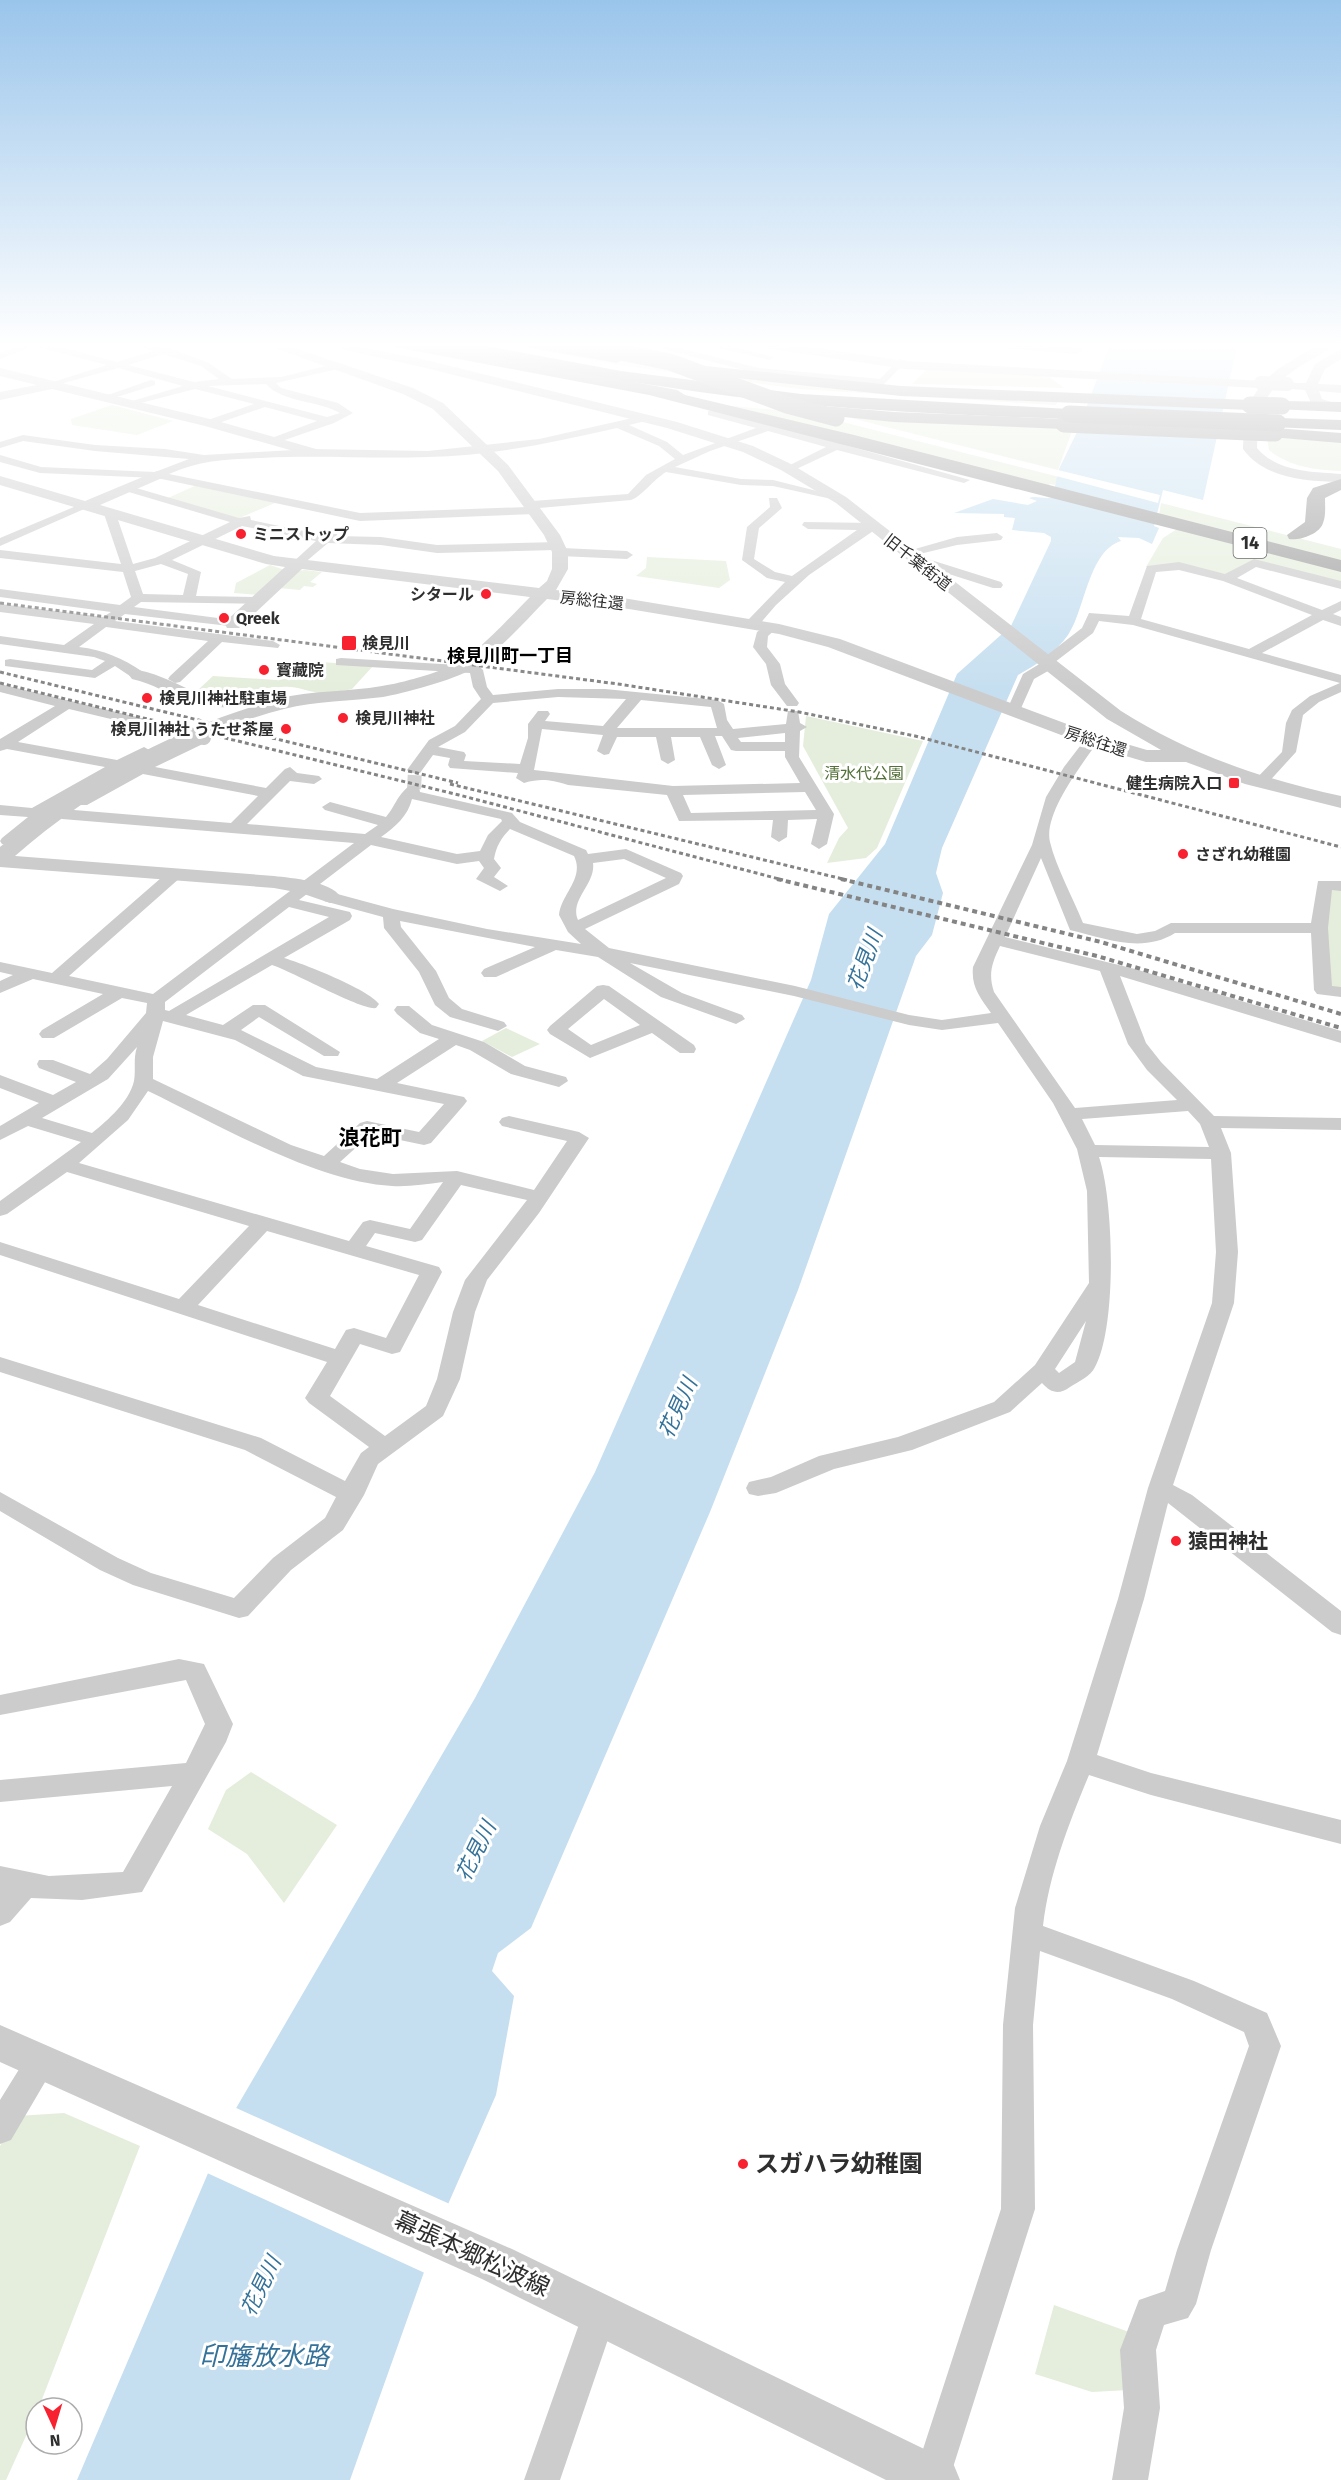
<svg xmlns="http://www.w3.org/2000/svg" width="1341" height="2480" font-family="'Fira Sans','Noto Sans JP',sans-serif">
	<rect width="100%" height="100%" fill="#fff"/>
	<path fill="#e5eedc" d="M494,342H517L636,363L1060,401L1055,405L799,389L618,365Z
		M927,369L1048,376L1064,388L912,384Z
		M112,405L173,421L137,435L72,425L71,419Z
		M721,405L807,413L1059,477L1055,485L1050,484L1048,487Z
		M843,416L1073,428L1058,470Z
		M1267,437L1341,442V471C1315,470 1289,467 1269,450Z
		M197,485L273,501L275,503L237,519L168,498Z
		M1161,503L1341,549V563L1159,516Z
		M1177,529L1341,571V583L1252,561L1227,575L1180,564L1146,567L1163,538Z
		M647,557L726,561L730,580L719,588L636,576L646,568Z
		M270,565L285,570L258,595L234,593L236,583Z
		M305,570L322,572L310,582L317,584L313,587L304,586L300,590L279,588L297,571Z
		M296,660L373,666L352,689C341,691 329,694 319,693C305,691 298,686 282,687C250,687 232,703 199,689L213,676L276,680Z
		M806,716L923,741L877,848L866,858L827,863L839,838L848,828L803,746Z
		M1328,888H1341V989H1332L1323,925Z
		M506,1028L540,1044L512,1057L482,1041Z
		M251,1772L337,1825L284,1903L247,1854L208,1829L226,1790Z
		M64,2113L140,2146L39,2407L36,2408V2414L6,2480H0V2146L17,2116Z
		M1054,2305L1129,2332V2390L1092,2392L1035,2374Z"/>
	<path fill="#c6dff0" d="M1111,342H1238L1203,500L1163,490L1154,526L1159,528L1152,544L1139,538L1118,537L1121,541C1088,551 1085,611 1068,635C1056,652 1036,665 1018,675L942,848L936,873L943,893L932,935L916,956L798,1290L710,1512L531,1928L498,1953L492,1971L514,1996L496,2095L449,2202L350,2480H77L235,2110L475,1698L595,1472L811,980L829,914L885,844L957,674L1011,626L1051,541V537L1044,533L1012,530L1015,518L1004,517V514L954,513L993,499L1028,505L1037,501L1029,498C1036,495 1045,500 1053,497L1058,471L1077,432Z"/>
	<path fill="#fff" d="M1058,470L1160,495L1158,503L1056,476Z
		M234,2107L452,2205L427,2274L205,2172Z"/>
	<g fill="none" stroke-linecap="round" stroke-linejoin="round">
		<path stroke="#d5d5d5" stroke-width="14" stroke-dasharray="14 8" stroke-linecap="butt" d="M414,789L415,770"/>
		<path fill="#ccc" fill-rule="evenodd" d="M28,342H42L117,362L153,351L130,342H146L169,348L207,362L232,379L281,377L338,363L343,366L342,368L276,383L281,388L338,403L353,413L334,423L273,444L269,443V439L317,421L265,407L213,425H205V421L254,404L195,389L129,406V402L183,386L118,368L53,386V382L107,365L34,346L0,359V353ZM163,354L201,366L219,379L194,382L128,365ZM266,384C283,403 317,400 340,413L327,417L208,386Z
			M637,342H655L759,368L880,379L899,359L907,361L883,385L759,374Z
			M694,342H714L774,357L769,360Z
			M151,380L155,381V385L107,400L102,397Z
			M712,410L834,442L847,440L848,442L845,445L970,480L964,483L837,450L790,472L784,469L786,467L826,447L768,431L710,451L675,467L741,479L773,480L845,498V502L773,486L741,485L666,472C653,480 641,497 631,500L539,508V512L535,514L360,521L157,478L40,473L0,462V455L41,467L155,472L189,459L95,451L23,441L0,448V442L23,435L95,445L165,449L204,455L311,449L428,451L539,439L646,415L650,416V420L629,425L667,442L683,455L756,428L708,415V411ZM617,428L659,446L675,459L646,475L628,494L532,501L528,503L527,507L360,513L169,474C199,460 229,459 262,458C318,455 372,459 427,457C492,456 555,442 617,428Z
			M126,485L239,518L250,516L251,520L323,535L333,528L339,532L336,536L381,537L437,545L558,542L562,543V548L627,551L633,555L627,559L560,556L556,555L555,550L437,553L381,545L328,543L296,570L290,566L292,563L316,541L242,526L172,560L201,572L196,596L259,597L264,598V604L141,602L134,607L233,620L240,624L238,627L125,614L115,621L273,641L280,645L278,648L222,642L180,682L175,683L168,679L170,676L208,641L106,627L79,647C104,650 122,658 143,672V678H133L115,666L95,678L5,666V660L10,659L92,670L105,661L94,657L0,644V636L64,645L94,624L0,612V604L103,617L111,612L0,597V589L120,605L131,597L123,572L0,558V550L121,564L104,514L110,510L116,514L133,564L155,558L230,522L122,490L120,488ZM161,564L188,574L183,595L143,594L135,571Z
			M769,498H777L782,508L759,528L754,559L775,572L792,576L857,530L808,529L802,525L804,522L873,523L879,527L809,575L776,605L758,626H748V620L785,582L767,578L742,560L747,527L770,507Z
			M81,504L91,506L0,546V538Z
			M997,533L1003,537L1001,540L957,545L907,557L901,553L957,537Z
			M915,555L1001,582L1003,585L1001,588H993L911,562V556Z
			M1254,559L1341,581V589L1256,567L1237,578L1322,610L1341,601V610L1333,614L1341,617V626L1323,620L1262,653L1341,675V692L1319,702L1303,715L1296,752L1265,786H1255L1252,783L1282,752L1286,723L1292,710L1310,696L1340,683L1133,625L1099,621L1093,633L1055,662V667L1034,679L1018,715L1013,716L1006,712L1023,674L1041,663L1042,659L1082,628L1089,613L1129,616L1147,566L1179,562L1225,574ZM1179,570L1223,581L1312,615L1249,649L1141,619L1156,572Z
			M771,623L778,627L768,636L767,647L780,664L785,684L799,703L797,706H787L771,685L766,664L753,647L757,632Z
			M341,658L458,665C464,662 478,664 483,670L487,687L493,695L558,689H605L717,700L724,704L727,720L733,729L786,724L788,711H798L800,723L807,727L800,731L799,757L834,814L827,844L819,849L811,844L817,819L788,820L787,837L779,842L771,837L773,820L679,821L667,795L568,785C550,780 542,778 524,783L516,778L518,773L450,768L448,765L450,758L433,755L420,773H410L407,770L429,740L455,726L481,699L473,687L470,673L336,665V659ZM558,697L626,699L603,726L545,721L550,714L548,711H538L528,724V738L520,764L464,761L466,755L464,752L438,747L465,732L493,703ZM641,700L711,707L717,728H617ZM542,729L603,735L597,751L604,755L609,754L617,737H656L661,760L668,764L675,760L671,737H700L712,765L719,769L726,765L715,736H722L731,750L736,751H785V757L800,783L673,786L534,770ZM785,733V742H741L738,738ZM805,792L816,810L691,813L683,795Z
			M0,684L187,729L189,732L182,736L69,709L18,742L117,760L144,747L151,751L43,815C42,827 14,847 2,844L0,841L2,838L28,817L0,815V805L32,808L105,767L7,749L0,751V739L55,706L0,692Z
			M204,734L211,738L209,741L155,767L266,788L285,769L290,767L297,773L319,776L322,779L314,784L290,781L247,824L365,834L378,825L325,810L322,807L330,802L386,817C396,805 396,797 409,786H419L420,792L512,813L520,822L586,850L588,854L626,849L681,873L683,876L679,884L585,929L609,948L795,986L909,1015L942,1020L991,1013C980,997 971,987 973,967L1032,845L1046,797L1064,767L1087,737H1097L1099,740C1084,762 1043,813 1050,842C1056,867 1073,898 1083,923L1137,934L1155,931L1171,923H1311L1318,881H1341V891L1332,890L1328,928L1332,986L1341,987V997L1317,994L1314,990L1311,933H1175C1142,954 1104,938 1070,930L1041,858L1005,937L1135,969L1341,1031V1043L1120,976L1146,1043L1161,1062L1214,1116L1341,1118V1130L1221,1128L1231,1153L1238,1252L1234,1303L1173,1485L1192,1495L1341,1611V1635L1332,1632L1168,1503L1144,1599L1097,1755L1151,1773L1341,1820V1844L1151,1795L1089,1775C1069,1823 1049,1874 1043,1926L1194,1981L1267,2013L1281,2046L1211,2250L1196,2304L1188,2318L1164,2325L1156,2350L1160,2408L1148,2480H1112L1124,2408L1120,2350L1139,2300L1165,2291L1177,2250L1249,2046L1244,2032L1172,1999L1040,1951L1033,2025L1035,2209L949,2480H913L1001,2209L1003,2025L1015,1908L1040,1826L1067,1761L1118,1599L1148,1488L1212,1303L1216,1252L1211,1159L1099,1157C1114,1201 1117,1327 1095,1367C1091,1376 1078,1382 1070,1387C1059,1395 1051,1393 1042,1383L1010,1412L912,1450L834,1469L776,1493L758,1496L749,1494L746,1488L749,1482L771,1477L819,1456L898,1437L994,1402L1035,1365L1089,1283L1087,1191L1077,1149L1053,1103L998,1023L942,1030L909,1025L794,996L630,963L682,993L742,1015L745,1019L736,1024L661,997L598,957L556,950L496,977H484L481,973L484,969L535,947L400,921L401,927L436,971L449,998L462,1009L504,1022L507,1026L498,1031L450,1017L435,1005L419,972L384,928L383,917L324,901L322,897L324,893L330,892L393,909L487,929L581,944L568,932L559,915C561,894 585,878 574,856L510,829C501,838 496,847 494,859L501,868L494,877L508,886L500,891L476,879L484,868L479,861L457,864L371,845L299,900L350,912L352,916L350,920L284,958C304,964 368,989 379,1004L376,1008C363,1011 293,972 272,965L186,1015L223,1025L253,1005H265L340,1052L338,1056H324L259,1017L241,1030L316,1067L377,1079L439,1039L420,1033L397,1014L394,1010L397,1006H409L432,1025L484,1042L525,1066L566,1077L568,1081L559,1087L511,1074L470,1050L456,1045L397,1083L464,1097L467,1101L464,1105L431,1143L424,1145L371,1134L340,1162L360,1169L393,1174L457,1171L534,1190L567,1141L502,1126L499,1122L502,1118L509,1116L579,1132L589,1138L539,1213L487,1280L475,1312L460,1379L443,1416L378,1464L364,1495L343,1530L291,1570L248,1616L239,1618L133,1585L100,1570L0,1511V1492L118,1558L151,1573L234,1598L273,1558L325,1518L336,1497L245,1450L0,1372V1357L261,1438L345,1481L361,1453L369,1447L309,1403L305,1398L327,1362L0,1255V1242L179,1299L249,1226L67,1172L7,1214L0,1216V1201L81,1142L28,1126L0,1140V1126L39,1103L0,1088V1075L53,1095L76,1082L39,1068L37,1064L39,1060H53L90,1074L107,1059L146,1013L147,1003L122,998L54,1038H42L39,1034L42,1030L103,994L33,979L0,993V981L13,975L0,972V962L52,973L169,871L175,869L183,874L181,877L69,976L153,994L354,843L62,819L54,814L62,809L231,823L258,796L143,774L87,805H77L74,802L159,753ZM412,799L501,819L502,821L488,835L480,851L457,854L381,837C395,827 408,816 412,799ZM624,859L666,878L578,920C569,900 596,884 593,863ZM289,907L329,917L169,1011L165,1010V1002ZM1000,946L1100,971L1128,1044L1147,1070L1177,1100L1075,1108L994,992C988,974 992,963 1000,946ZM163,1021L235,1040L303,1076L444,1104L419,1132L367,1121L360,1123L324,1156L291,1145L153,1079V1057ZM137,1047C133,1059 136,1069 134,1081C129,1102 108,1120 92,1133L42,1118L108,1079ZM148,1091C217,1124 316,1182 392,1186C409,1187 426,1184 443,1182L410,1229L370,1220L363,1222L349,1241L79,1163L128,1120ZM1188,1111L1200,1124L1209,1147L1095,1145L1082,1119ZM461,1185L527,1200L465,1280L453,1312L437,1379L426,1406L385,1436L330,1396L360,1344L392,1354L400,1352L442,1272L439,1267L366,1246L375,1233L415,1242L422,1240ZM267,1231L419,1275L386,1338L354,1328L346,1330L335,1349L198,1305ZM1086,1321L1075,1362L1059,1373L1055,1369Z
			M603,985L609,986L694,1045L696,1049L694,1053H680L652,1033L590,1058L550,1034L547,1030L550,1026L597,986ZM604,999L640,1025L591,1045L568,1029Z
			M179,1659L204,1664L233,1724L226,1742L142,1892L82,1900L31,1898L10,1922L0,1926V1866L49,1876L123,1872L172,1786L0,1802V1780L186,1763L205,1724L186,1680L0,1715V1695Z
			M42,2046L53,2050L58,2060L11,2140L0,2144V2100L31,2050Z
			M600,2296L612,2301L617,2313L560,2480H524L583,2313L588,2301Z"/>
		<path fill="#ccc" fill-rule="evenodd" d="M258,342H277L413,388L443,403L508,465L560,535L568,552V569L556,590L629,599L779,624L840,639L1099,736L1147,750H1161L1107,719L836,503L781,470L743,452L667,428L426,368L310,342H336L426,360L677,422L753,446L791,464L846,497L1121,711C1189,754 1262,779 1341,796V808L1245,784L1186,762H1146L1085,744L828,647L779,634L629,609L547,599C523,623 499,652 470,670C456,679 401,694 383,697C351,701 316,701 284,709C189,733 88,792 15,856L274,876C292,878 330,881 341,897L338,902L330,903L301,893L274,888L0,867V847C79,780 178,726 278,699C311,690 348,692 382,686C402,683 437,673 456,664C479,652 511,616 530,597L302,569L239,628H227L225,624L227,620L285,567L266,564L0,485V476L85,501L157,471L164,475L162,478L100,505L274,556L539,588L547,581L552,569V552L544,535L498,471L433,409L403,394Z
			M746,342H778L905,361L1264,381L1278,369L1322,342H1337C1330,350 1319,355 1309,361C1268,385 1259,401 1257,448C1277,472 1312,472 1341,474V482C1306,481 1265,479 1243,449C1244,427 1245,406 1259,388L905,369L752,346Z
			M973,342H1028L1077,346L1083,350L1077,354L979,346Z
			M1341,349V359L1325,369L1318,384L1341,385V393L1319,391L1322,399L1337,404V410L1332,411L1312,405L1305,390L1292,389V383H1306L1315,364Z
			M0,368L214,420L316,449L318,452L311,456L205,426L52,389L0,400V392L37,385L0,376Z
			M138,670C162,675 178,685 200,694C219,700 243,695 262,692L271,697L268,701C244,707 213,711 189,702C169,694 153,684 132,679L129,675L132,671Z
			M0,2025L512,2249L953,2463L960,2480H886L482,2279L0,2062Z"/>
		<path fill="#9e9e9e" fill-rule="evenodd" d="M388,342H421L677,390L685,395L854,435L1341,560V572L649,395L395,347Z
			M520,342H554L617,353L625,358L617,363L527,347Z
			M686,364L901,386L1250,400L1258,405L1250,410L901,396L680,372L678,369L680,366Z
			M1282,401L1341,402V412L1276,409L1274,406L1276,403Z
			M800,404L894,412L1064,419L1072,424L1064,429L894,422L794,412L792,409Z
			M1275,428L1341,433V443L1269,437L1267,433L1269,429Z
			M1341,479V490L1325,498C1325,506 1326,516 1323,523C1320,534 1299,541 1289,539L1287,535L1305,522L1307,498L1313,488Z"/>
		<path fill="#969696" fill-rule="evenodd" d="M435,342H465L621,371L801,394L1069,409L1077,414L1069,419C980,416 890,412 801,404C680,392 561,371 442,347Z
			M1278,418L1341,420V430L1272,427L1270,423Z"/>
		<path stroke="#848484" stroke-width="3" stroke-dasharray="4 3" stroke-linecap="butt" d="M0,603L618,684L799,712L915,736L1341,847
			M0,672L458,783
			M0,683L459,795L783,880
			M450,784L847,880"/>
		<path stroke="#848484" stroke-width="4" stroke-dasharray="5 4" stroke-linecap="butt" d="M777,879L1097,956L1341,1028
			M841,879L1101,942L1341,1014"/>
		<path stroke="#ccc" stroke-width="14" d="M182,732L204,738"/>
		<path stroke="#ccc" stroke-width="14" d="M1261,383L1287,384"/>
		<path stroke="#9e9e9e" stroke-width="17" d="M576,343L670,362L787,405L836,418
			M1250,405L1282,406
			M1064,424L1275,433"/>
		<path stroke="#969696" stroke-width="17" d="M1069,414L1278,423"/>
	</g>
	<linearGradient id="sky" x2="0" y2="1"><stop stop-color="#9ac5eb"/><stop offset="0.5" stop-color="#fff"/><stop offset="1" stop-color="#fff" stop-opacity="0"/></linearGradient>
	<rect width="1341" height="689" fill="url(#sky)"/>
	<g fill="#f7212f" stroke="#fff" stroke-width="2">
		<circle cx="241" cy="534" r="6"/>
		<circle cx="486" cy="594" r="6"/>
		<circle cx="224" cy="618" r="6"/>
		<rect x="341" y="635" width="16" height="16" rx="3"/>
		<circle cx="264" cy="670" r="6"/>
		<circle cx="147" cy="698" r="6"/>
		<circle cx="343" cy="718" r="6"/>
		<circle cx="286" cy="729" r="6"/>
		<rect x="1228" y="777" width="12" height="12" rx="3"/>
		<circle cx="1183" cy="854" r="6"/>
		<circle cx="1176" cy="1541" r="6"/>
		<circle cx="743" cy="2164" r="6"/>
	</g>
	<g text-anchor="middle" stroke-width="6" stroke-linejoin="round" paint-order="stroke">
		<g font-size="16" font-weight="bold" fill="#2f2f2f" stroke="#fff" text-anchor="start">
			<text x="253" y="540">ミニストップ</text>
			<text x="474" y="600" text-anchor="end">シタール</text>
			<text x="236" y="624">Qreek</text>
			<text x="362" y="649">検見川</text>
			<text x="276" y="676">寳藏院</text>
			<text x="159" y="704">検見川神社駐車場</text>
			<text x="355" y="724">検見川神社</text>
			<text x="274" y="735" text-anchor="end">検見川神社 うたせ茶屋</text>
			<text x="1222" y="789" text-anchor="end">健生病院入口</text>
			<text x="1195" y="860">さざれ幼稚園</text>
		</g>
		<g font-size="16" fill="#2f2f2f" stroke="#fff">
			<text transform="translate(918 562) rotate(38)" y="6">旧千葉街道</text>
			<text transform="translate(592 600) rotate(6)" y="6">房総往還</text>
			<text transform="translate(1096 741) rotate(18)" y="6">房総往還</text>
		</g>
		<g font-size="16" fill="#527038" stroke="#fff">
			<text x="864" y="779">清水代公園</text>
		</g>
		<rect fill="#fff" stroke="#6d6d6d" stroke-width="1.5" x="1233.5" y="528" width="33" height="30" rx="4.5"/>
		<g font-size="18" font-weight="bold" fill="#2f2f2f">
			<text x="1250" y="549">14</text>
		</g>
		<g font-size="18" font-weight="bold" fill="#000" stroke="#fff">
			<text x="510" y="662">検見川町一丁目</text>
		</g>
		<g font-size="20" font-weight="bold" fill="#2f2f2f" stroke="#fff" text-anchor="start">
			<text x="1188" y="1548">猿田神社</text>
		</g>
		<g font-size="21" font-style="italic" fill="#34729a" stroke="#fff">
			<text transform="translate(865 960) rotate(-70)" y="7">花見川</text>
			<text transform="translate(678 1408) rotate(-66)" y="7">花見川</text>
			<text transform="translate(476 1851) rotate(-64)" y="7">花見川</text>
			<text transform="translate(261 2286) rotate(-64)" y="7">花見川</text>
		</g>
		<g font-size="21" font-weight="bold" fill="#000" stroke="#fff">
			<text x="370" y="1145">浪花町</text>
		</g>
		<g font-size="24" font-weight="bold" fill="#2f2f2f" stroke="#fff" text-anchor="start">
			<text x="755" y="2172">スガハラ幼稚園</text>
		</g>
		<g font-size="24" fill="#2f2f2f" stroke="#fff">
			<text transform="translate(472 2254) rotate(25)" y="8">幕張本郷松波線</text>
		</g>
		<g font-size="26" font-style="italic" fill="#34729a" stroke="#fff">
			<text x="264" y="2365">印旛放水路</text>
		</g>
	</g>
	<g transform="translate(54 2426) rotate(176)"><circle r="28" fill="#ffffff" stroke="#acacac" stroke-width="1.5"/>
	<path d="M0-4.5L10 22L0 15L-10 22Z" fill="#f7212f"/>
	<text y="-9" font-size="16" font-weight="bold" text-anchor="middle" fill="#2f2f2f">N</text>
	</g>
</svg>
